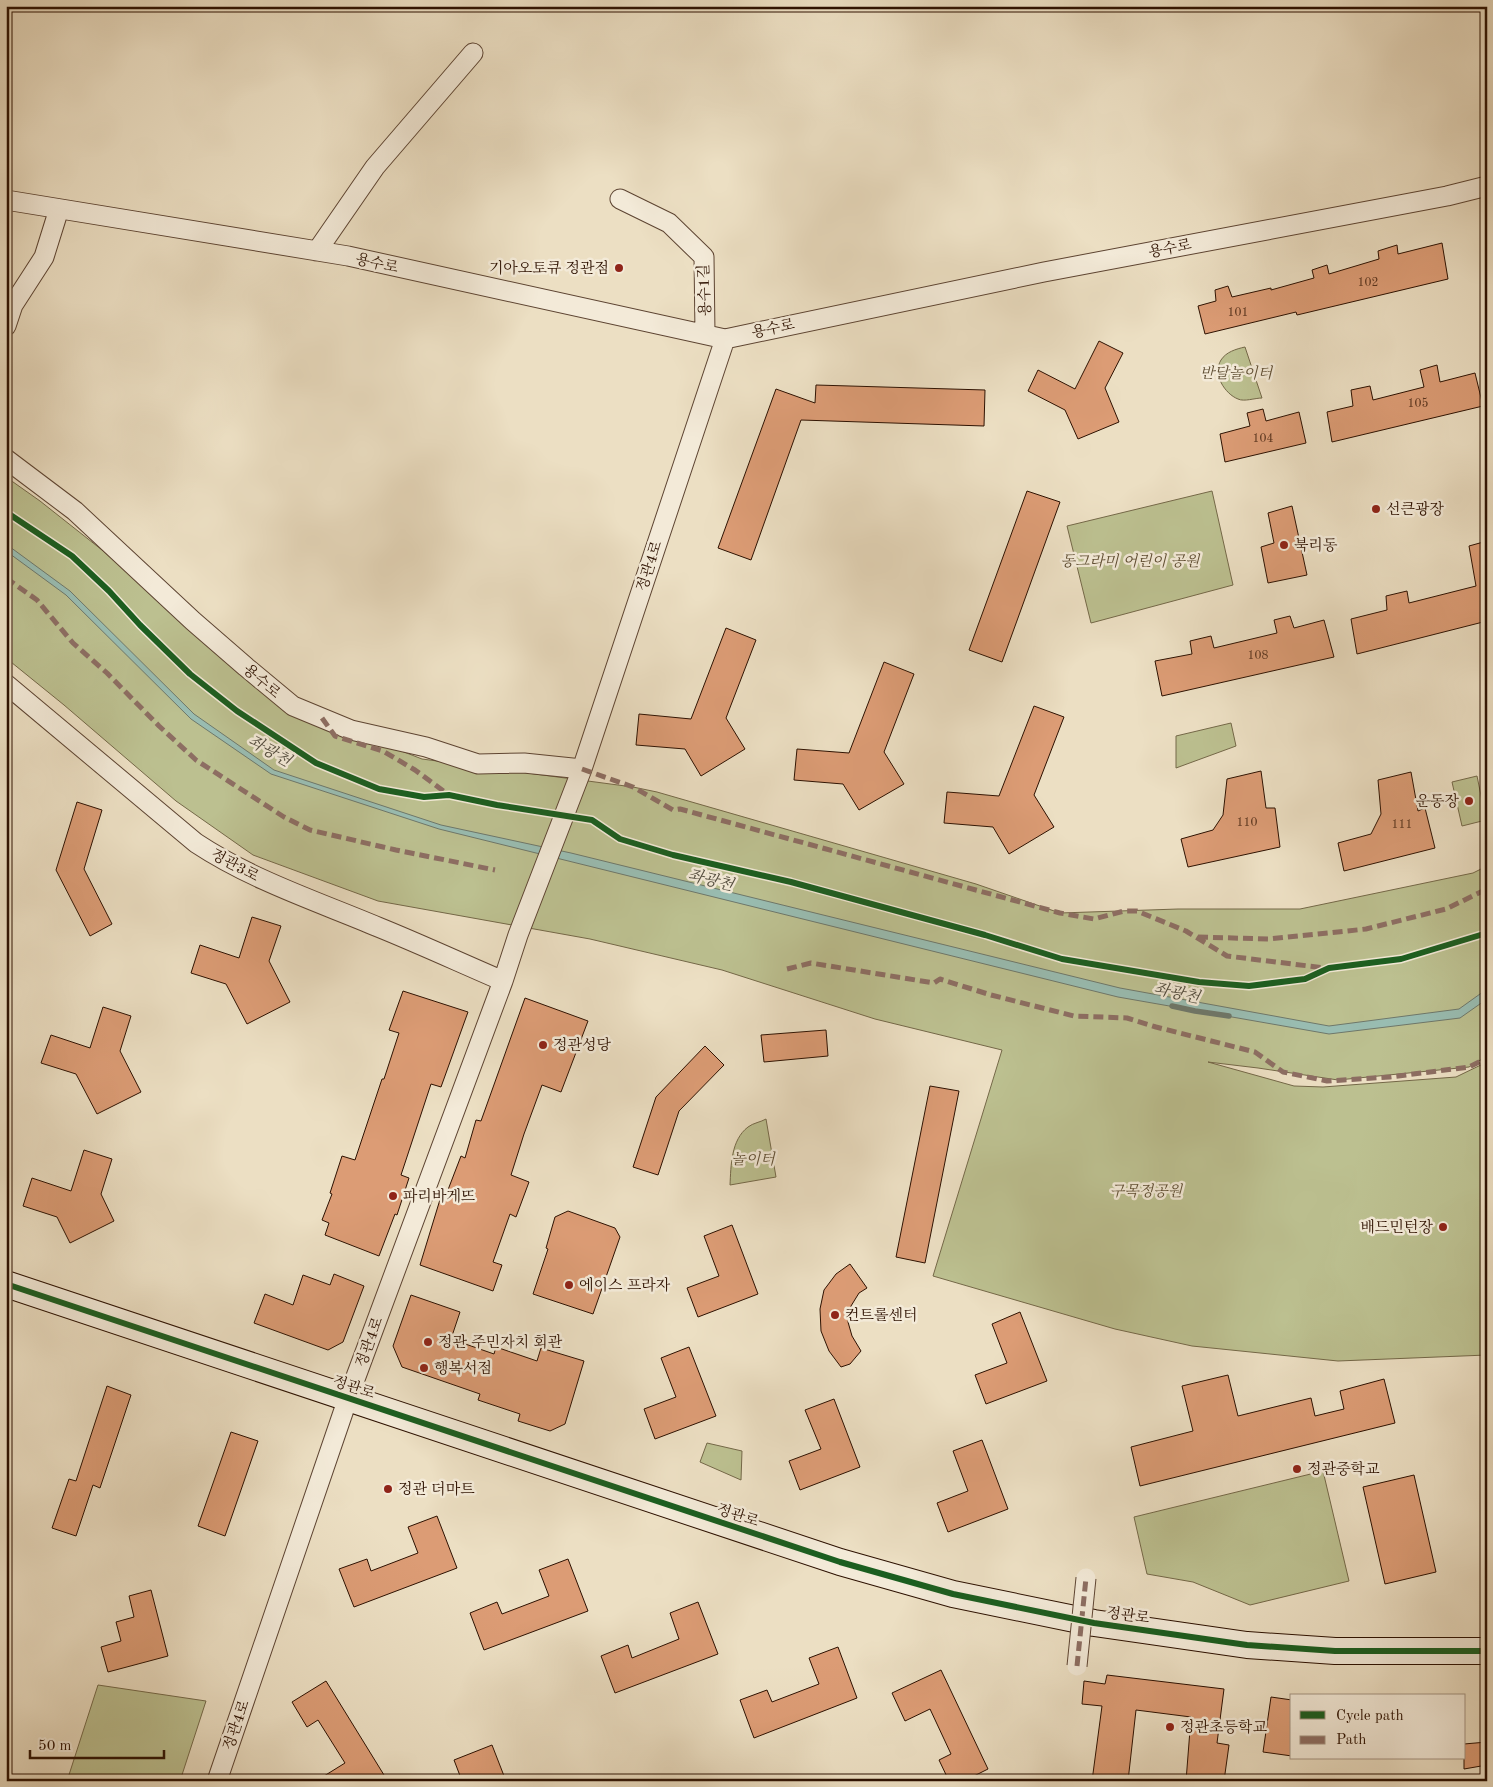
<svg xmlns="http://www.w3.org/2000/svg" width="1493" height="1787" font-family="'Old Standard TT','Noto Serif KR',serif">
	<rect width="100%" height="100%" fill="#ecdfc3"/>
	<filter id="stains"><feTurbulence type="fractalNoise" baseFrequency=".004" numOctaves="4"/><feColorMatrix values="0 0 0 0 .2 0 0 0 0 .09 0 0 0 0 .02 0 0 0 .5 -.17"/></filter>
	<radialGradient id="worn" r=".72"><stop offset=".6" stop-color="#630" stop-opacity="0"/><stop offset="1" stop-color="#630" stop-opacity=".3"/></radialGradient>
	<path fill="#bcc090" stroke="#746848" d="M1245,347L1262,398C1255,398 1244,402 1238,399C1225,394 1212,374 1221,360C1226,352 1236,349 1245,347Z
		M6,477L40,501L102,550L281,704L422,759L633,787L657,792L976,884L1060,913L1178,909H1300L1473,873L1487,866V1056L1469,1067L1338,1080L1258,1068L1208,1062L1294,1086L1323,1087L1456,1077L1487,1062V1355L1338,1361L1192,1346L1115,1329L933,1276L1002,1050L875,1019L722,970L590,939L378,901L253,855L176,801L64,705L6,658Z
		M1212,491L1233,585L1091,623L1067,526Z
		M1231,723L1236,746L1176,768V736Z
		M1477,776L1486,820L1462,826L1452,782Z
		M766,1119L776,1177L730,1185C731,1165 731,1140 748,1127C753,1123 761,1122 766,1119Z
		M707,1443L742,1451L741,1480L700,1462Z
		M1323,1471L1349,1581L1250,1605L1193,1582L1147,1574L1134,1517Z
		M98,1685L206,1701L180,1781H67Z"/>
	<path fill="#99bdb2" stroke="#6e786b" d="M6,544L70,591L194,714L274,770L441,825L571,853L1120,988L1329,1026L1459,1009L1487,989V999L1460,1018L1329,1034L1118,997L439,829L271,774L191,719L66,595L6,551Z"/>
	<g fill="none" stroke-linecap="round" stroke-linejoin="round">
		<path stroke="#6e786b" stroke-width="5.5" d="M1172,1006L1195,1011L1229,1016"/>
	</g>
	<path fill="#dc9c75" stroke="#2d1101" d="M1442,243L1448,279L1297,315L1296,312L1205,334L1198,306L1216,301L1215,290L1228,286L1232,297L1271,288V290L1314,278L1312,270L1327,265L1329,274L1379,259L1378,251L1397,245L1398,254Z
		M1099,341L1123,353L1105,388L1119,422L1078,439L1065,410L1028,391L1038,370L1075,389Z
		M1437,365L1440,382L1475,373L1483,406L1332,442L1327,412L1353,406L1351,390L1370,386L1373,400L1424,387L1420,370Z
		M816,385L985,390L984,426L801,420L751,560L718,548L776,389L815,403Z
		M1263,409L1266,421L1299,412L1306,443L1225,462L1220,434L1250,426L1247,413Z
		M1027,491L1060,502L1002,662L969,650Z
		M1292,506L1307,575L1268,583L1261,547L1274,543L1268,513Z
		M1487,541V621L1357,654L1351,619L1387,610L1386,596L1407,591L1409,603L1476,586L1469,546Z
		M1290,616L1294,628L1324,620L1334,657L1162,696L1155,661L1192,654L1190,641L1211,636L1214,648L1277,633L1274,620Z
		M726,628L756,640L726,718L745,749L701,776L685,749L636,745L639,714L691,719Z
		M884,662L914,674L884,752L904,784L859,810L843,784L794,780L797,749L849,753Z
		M1034,706L1064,717L1034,795L1054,827L1009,854L993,827L944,823L947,792L999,796Z
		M1261,771L1266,808H1275L1280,847L1188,867L1181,839L1213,830L1223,815L1227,779Z
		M1411,772L1418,811L1425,808L1435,848L1344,871L1338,843L1371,834L1381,814L1378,780Z
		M77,802L102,810L84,869L112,924L90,936L56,870Z
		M252,917L281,926L269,961L290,1002L247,1024L226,984L191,973L200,945L239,958Z
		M403,991L468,1012L441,1087L431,1084L401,1175L409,1178L397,1215L395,1214L379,1256L325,1235L329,1223L322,1220L332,1194L330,1193L342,1156L355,1160L382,1079H384L399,1033L389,1030Z
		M525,998L588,1021L561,1092L542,1085L524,1134L511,1175L529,1182L516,1217L510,1214L493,1262L502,1265L493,1291L420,1265L442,1193L446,1195L461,1156L465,1158L476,1120L481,1121Z
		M103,1007L131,1016L120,1051L141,1092L97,1114L76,1074L41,1063L51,1035L90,1048Z
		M826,1030L828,1056L764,1062L761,1035Z
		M705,1046L724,1065L679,1111L658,1175L633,1167L656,1097Z
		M930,1086L959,1091L925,1263L896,1257Z
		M84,1150L112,1159L101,1194L114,1221L70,1243L57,1217L23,1206L32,1178L71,1191Z
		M568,1211L615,1228L620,1237L593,1314L533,1294L548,1249L546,1248L555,1217Z
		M732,1225L758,1294L698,1317L687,1288L719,1276L704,1236Z
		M850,1264L867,1288L859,1293L851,1306L848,1322L852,1336L861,1351L850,1364L841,1367L829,1351L821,1331L820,1309L824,1290L836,1274Z
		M334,1274L364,1286L343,1342L328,1350L254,1323L265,1294L293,1305L303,1275L330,1285Z
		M411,1295L460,1312L451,1339L494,1354L496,1347L537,1361L541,1348L584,1361L565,1424L550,1431L518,1421L520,1414L478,1400L480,1394L402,1367L393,1346Z
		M1020,1312L1047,1381L986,1404L975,1375L1007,1363L992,1324Z
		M689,1347L716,1416L655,1439L644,1409L676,1397L661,1358Z
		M1228,1375L1238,1416L1311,1398L1315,1416L1344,1409L1340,1391L1384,1379L1395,1423L1140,1486L1131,1447L1193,1431L1182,1386Z
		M107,1386L131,1395L100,1488L93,1485L76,1536L52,1528L69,1479L76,1481Z
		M834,1399L860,1467L800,1490L789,1461L821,1449L805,1410Z
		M231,1432L258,1441L225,1536L198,1526Z
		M982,1440L1008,1509L948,1532L937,1503L968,1491L953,1451Z
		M1414,1475L1436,1572L1385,1584L1363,1487Z
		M437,1516L457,1568L354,1607L339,1569L367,1559L371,1571L418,1553L408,1527Z
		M568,1559L588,1611L484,1650L470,1613L497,1602L502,1614L549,1596L539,1570Z
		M151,1590L168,1656L108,1672L101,1647L121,1641L116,1622L134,1617L129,1596Z
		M698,1602L718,1654L615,1693L601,1656L628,1645L632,1658L679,1639L670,1613Z
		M838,1647L857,1698L754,1738L740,1700L767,1690L772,1702L819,1684L809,1658Z
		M941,1670L988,1769L964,1781H949L939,1760L951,1754L930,1709L905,1721L892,1693Z
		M1107,1675L1224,1689L1217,1743L1229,1745L1224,1781H1186L1191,1717L1136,1710L1128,1781H1092L1102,1706L1082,1704L1084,1681L1105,1684Z
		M326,1681L384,1775L374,1781H316L345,1763L318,1720L307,1727L292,1702Z
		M1271,1697L1292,1700V1756L1263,1752Z
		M1487,1742V1765L1464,1769V1744Z
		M492,1745L506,1781H462L454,1760Z"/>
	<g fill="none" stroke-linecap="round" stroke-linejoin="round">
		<g stroke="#5d4432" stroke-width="21">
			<path id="street" d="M620,199L669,223L704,257L705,334
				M6,200L348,256L725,339L1044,272L1447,196L1487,186
				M317,251L375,167L473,53
				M6,326L13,305L44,257L59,209
				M6,459L75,511L193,621L246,667L293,706L351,730L426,747L478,764L524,763L582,769
				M6,684L196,843C252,880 316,901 378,927C420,944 461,963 503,981
				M217,1781L348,1398L503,981L518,935L582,769L725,339"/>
		</g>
		<g stroke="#2d1101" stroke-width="28">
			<path id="secondary" d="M6,1284L840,1562L953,1594L1094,1623L1247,1645L1335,1651H1487"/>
		</g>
		<use href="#street" stroke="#f3ead8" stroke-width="19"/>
		<use href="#secondary" stroke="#f3ead8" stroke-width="26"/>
		<g stroke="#5d4432" stroke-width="21" stroke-linecap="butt">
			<path id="street-bridge" d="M1077,1666L1086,1578"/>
		</g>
		<use href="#street-bridge" stroke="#f3ead8" stroke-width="19"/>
		<path stroke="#8d6e63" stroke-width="5" stroke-dasharray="10 5" stroke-linecap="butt" d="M6,578L37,600L73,643L107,673L159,726L196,760L284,817L310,830L396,850L495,870
			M322,718L335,736L383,751L415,770L449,795
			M582,769L633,787L673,810L680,809L1060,913L1094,919L1124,911H1137L1186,931L1227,956L1325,968
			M1198,937L1269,939L1366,929L1446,909L1487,889
			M787,969L811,963L934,983L940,979L991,995L1074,1016L1127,1018L1156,1027L1255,1052L1283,1072L1327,1081L1390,1077L1469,1067L1487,1058
			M1077,1666L1086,1578"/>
		<g stroke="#f3ead8" stroke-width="9">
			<path id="cycleway" d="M6,512L72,556L109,591L140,625L190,674L237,711L316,763L379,789L424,797L449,795L497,805L592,820L620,839L673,855L791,882L985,935L1062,959L1199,982L1249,986L1305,979L1329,968L1401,959L1487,933
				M6,1284L840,1562L953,1594L1094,1623L1247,1645L1335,1651H1487"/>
		</g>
		<use href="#cycleway" stroke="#1b5e20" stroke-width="6"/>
	</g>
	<g fill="#8f2418" stroke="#f3ead8" stroke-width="2">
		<circle cx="619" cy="268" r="5"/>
		<circle cx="1376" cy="509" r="5"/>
		<circle cx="1284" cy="545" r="5"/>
		<circle cx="1469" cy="801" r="5"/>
		<circle cx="543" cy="1045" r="5"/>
		<circle cx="393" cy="1196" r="5"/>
		<circle cx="1443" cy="1227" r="5"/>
		<circle cx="569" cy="1285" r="5"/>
		<circle cx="835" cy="1315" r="5"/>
		<circle cx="428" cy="1342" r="5"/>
		<circle cx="424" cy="1368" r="5"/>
		<circle cx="1297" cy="1469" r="5"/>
		<circle cx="388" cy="1489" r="5"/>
		<circle cx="1170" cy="1727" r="5"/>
	</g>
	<g text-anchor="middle" stroke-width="5" stroke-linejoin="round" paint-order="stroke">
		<g font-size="12" fill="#59341e">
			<text x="1368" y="286">102</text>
			<text x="1238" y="316">101</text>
			<text x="1418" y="407">105</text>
			<text x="1263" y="442">104</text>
			<text x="1258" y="659">108</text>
			<text x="1247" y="826">110</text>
			<text x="1402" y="828">111</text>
		</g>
		<g font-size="15" fill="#2d1101" stroke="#f3ead8">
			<text transform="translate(1170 248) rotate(-11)" y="5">용수로</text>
			<text transform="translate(377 263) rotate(12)" y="5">용수로</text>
			<text transform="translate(704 290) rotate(-92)" y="5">용수1길</text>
			<text transform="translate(773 328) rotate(-12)" y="5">용수로</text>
			<text transform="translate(649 566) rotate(-72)" y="5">정관4로</text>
			<text transform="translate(262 681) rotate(40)" y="5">용수로</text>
			<text transform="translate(235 865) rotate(28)" y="5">정관3로</text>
			<text transform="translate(369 1342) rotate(-70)" y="5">정관4로</text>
			<text transform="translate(354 1387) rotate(18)" y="5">정관로</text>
			<text transform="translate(738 1515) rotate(18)" y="5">정관로</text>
			<text transform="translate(1128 1615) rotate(8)" y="5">정관로</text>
			<text transform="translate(236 1725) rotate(-71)" y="5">정관4로</text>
		</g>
		<g font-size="15" fill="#2d1101" stroke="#f3ead8" text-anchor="start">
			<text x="609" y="273" text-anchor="end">기아오토큐 정관점</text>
			<text x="1386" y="514">선큰광장</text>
			<text x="1294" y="550">북리동</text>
			<text x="1459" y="806" text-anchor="end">운동장</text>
			<text x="553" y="1050">정관성당</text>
			<text x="403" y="1201">파리바게뜨</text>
			<text x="1433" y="1232" text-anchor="end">배드민턴장</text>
			<text x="579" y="1290">에이스 프라자</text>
			<text x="845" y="1320">컨트롤센터</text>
			<text x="438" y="1347">정관 주민자치 회관</text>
			<text x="434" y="1373">행복서점</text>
			<text x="1307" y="1474">정관중학교</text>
			<text x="398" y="1494">정관 더마트</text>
			<text x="1180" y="1732">정관초등학교</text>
		</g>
		<g font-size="15" font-style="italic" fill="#5f4e33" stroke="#f3ead8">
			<text x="1236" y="378">반달놀이터</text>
			<text x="1130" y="566">동그라미 어린이 공원</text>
			<text x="753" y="1164">놀이터</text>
			<text x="1146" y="1196">구목정공원</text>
		</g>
		<g font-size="16" font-style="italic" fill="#534d3f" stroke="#f3ead8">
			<text transform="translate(270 750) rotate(30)" y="6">좌광천</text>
			<text transform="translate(711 879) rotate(14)" y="6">좌광천</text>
			<text transform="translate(1177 992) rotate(13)" y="6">좌광천</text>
		</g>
	</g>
	<rect width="1493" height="1787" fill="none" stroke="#ecdfc3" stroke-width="25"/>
	<rect x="8" y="8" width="1478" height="1772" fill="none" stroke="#2d1101" stroke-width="2.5"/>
	<rect x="12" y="12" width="1468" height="1762" fill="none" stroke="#2d1101"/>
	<rect x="1290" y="1694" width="175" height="65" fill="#f3ead8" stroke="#a49382"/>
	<rect x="1300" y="1711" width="25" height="8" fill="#1b5e20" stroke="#a49382"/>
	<text x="1336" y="1720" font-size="15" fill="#2d1101">Cycle path</text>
	<rect x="1300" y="1736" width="25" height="8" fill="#8d6e63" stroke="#a49382"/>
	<text x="1336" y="1744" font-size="15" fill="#2d1101">Path</text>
	<path d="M30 1750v8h134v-8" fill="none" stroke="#2d1101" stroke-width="2.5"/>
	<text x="38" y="1750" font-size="15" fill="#2d1101" stroke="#f3ead8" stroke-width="4" paint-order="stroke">50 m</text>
	<rect width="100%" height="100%" filter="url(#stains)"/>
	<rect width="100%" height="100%" fill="url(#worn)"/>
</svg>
